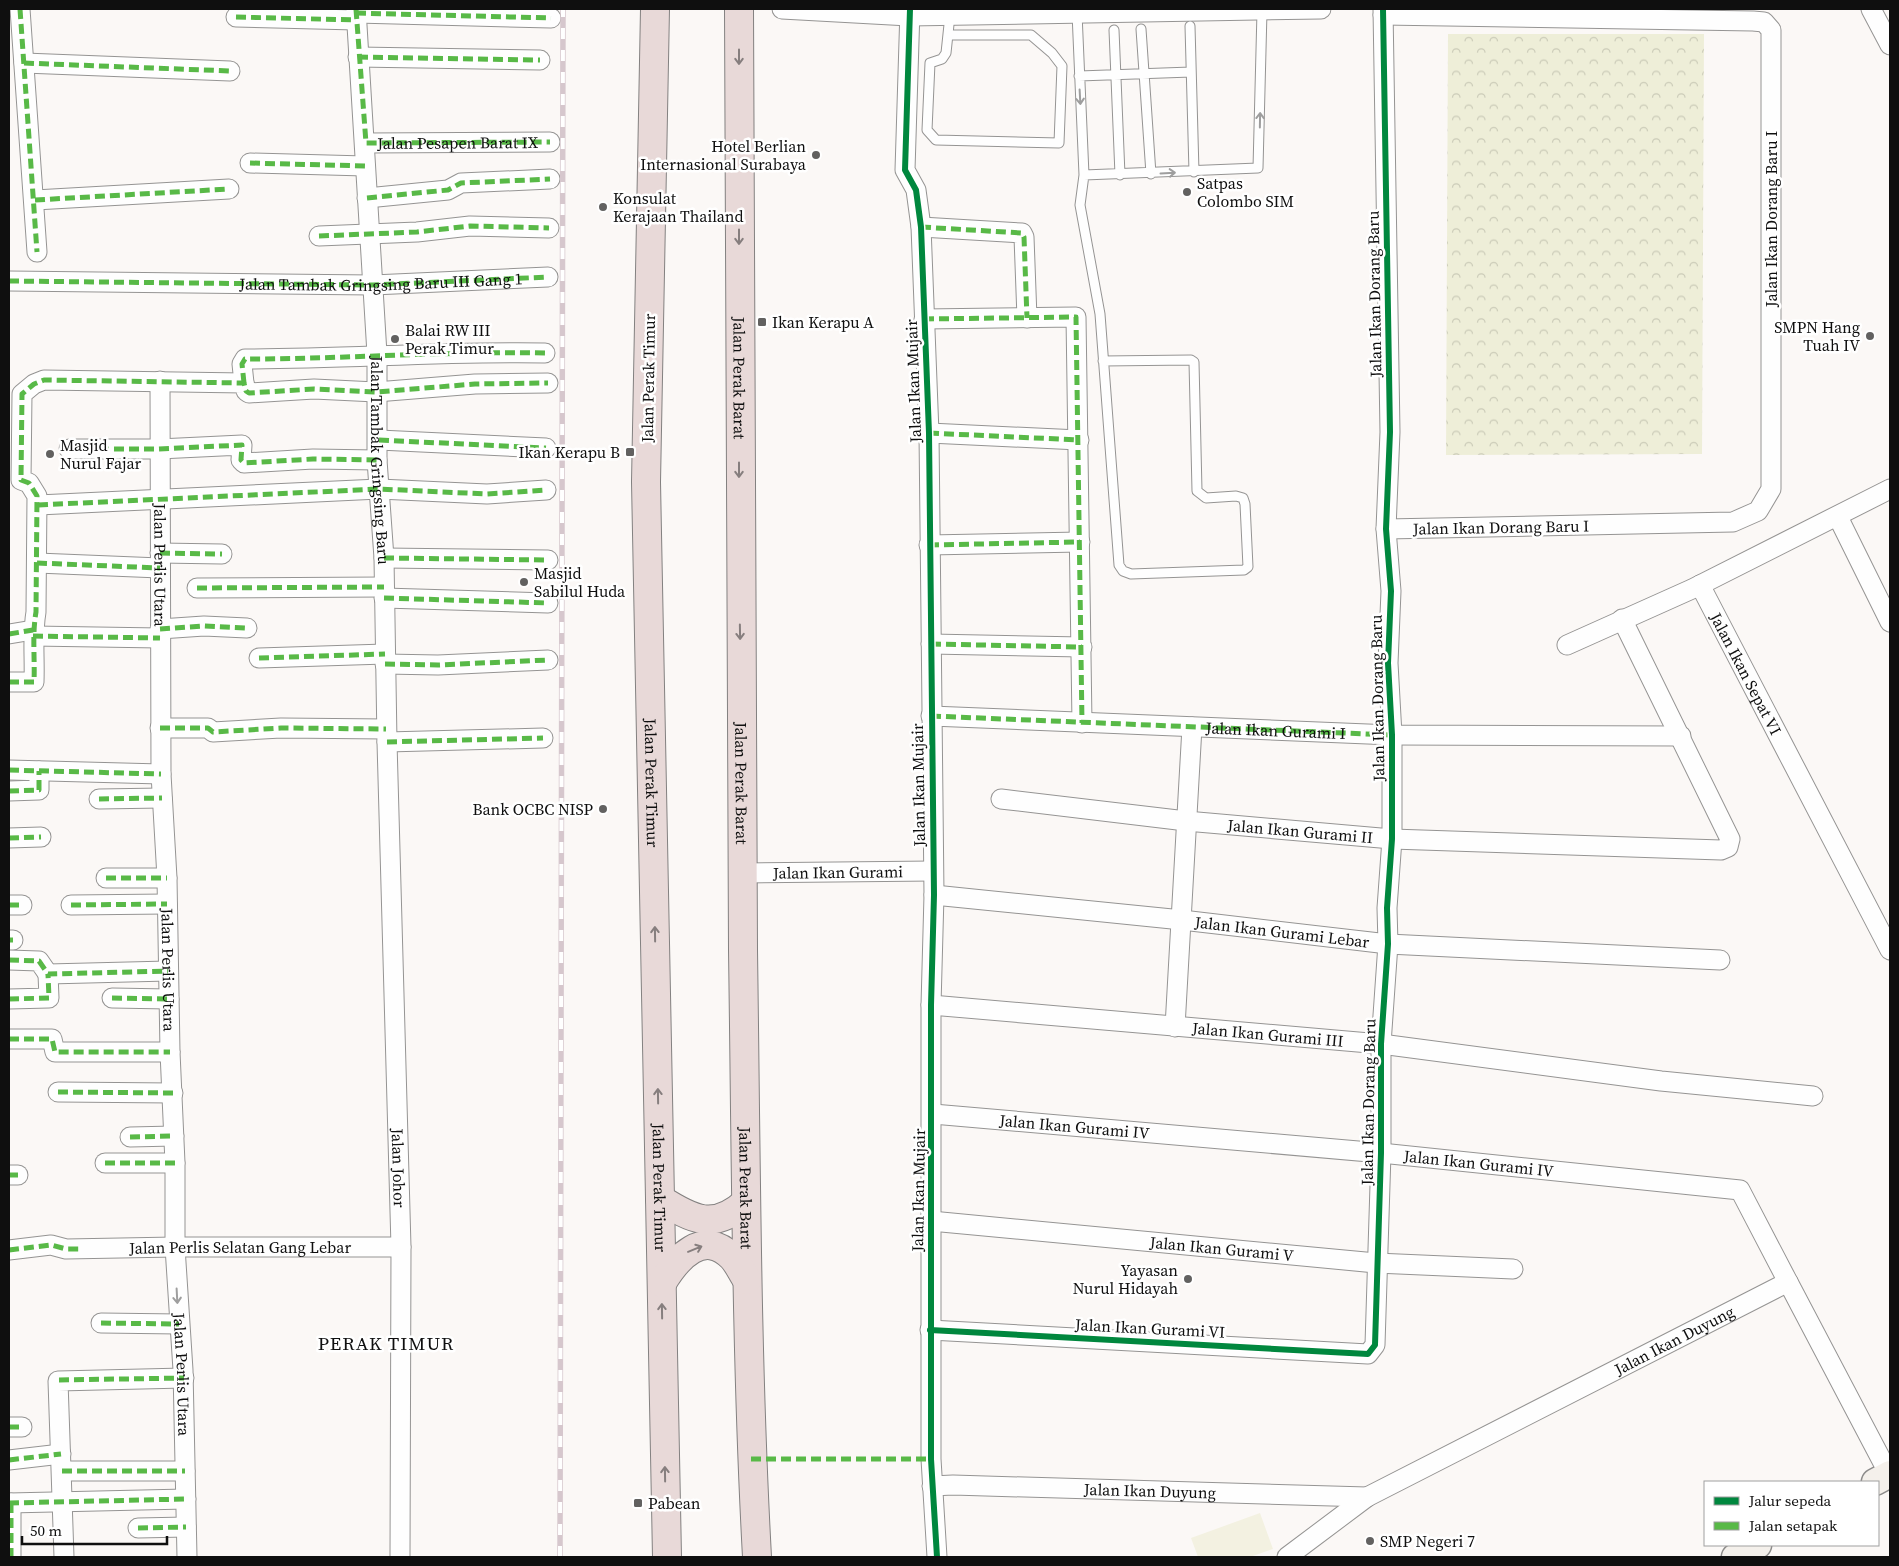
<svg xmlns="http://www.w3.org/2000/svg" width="1899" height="1566" font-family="'Source Serif 4',serif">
	<defs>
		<pattern id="park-crowns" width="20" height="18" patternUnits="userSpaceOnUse" patternTransform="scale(1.25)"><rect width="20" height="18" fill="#eeeed8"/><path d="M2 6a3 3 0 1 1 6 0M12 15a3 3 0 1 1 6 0" fill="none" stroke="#cbcbb8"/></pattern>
	</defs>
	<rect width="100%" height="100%" fill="#fbf8f6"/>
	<path fill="url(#park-crowns)" d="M1448,34H1704L1702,454L1446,455Z"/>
	<path fill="#f3f1e1" d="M1260,1513L1273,1549L1250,1557H1198L1191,1538Z"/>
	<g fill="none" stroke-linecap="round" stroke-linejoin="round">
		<g stroke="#959493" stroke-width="11">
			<path id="lane" d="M1077,13L1084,175L1080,205L1100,314L1119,565L1123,571L1131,574L1244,570L1248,567L1245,504L1243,498L1236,496L1206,498L1197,491L1194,362L1191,360L1103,361
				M1190,26L1194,172
				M1141,29L1151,174
				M1114,30L1120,175
				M949,35H1031L1052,53L1062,66L1059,143L936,140L927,130L930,63L942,59L946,53L950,15
				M1079,76L1191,72
				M1084,175L1258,168L1262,11"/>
		</g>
		<g stroke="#959493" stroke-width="21">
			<g id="street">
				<path d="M20,9L37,252"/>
				<path id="s1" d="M356,9L377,354V460L384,558L387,742L401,1247L400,1557"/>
				<path d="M782,9L909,16L1321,9"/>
				<path d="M910,9L905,170L916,190L921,227L929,433L934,895L931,1005V1459L937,1557"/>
				<path d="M1871,9L1890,45"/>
				<path d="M356,13L551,18"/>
				<path d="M1383,15L1753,21L1764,22L1771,30V489L1758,511L1733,522L1386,529"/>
				<path d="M236,17L356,20"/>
				<path d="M358,57L540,60"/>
				<path d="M24,63L230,71"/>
				<path d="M366,143L550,142"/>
				<path d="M250,163L365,166"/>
				<path d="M367,198L448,190L461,183L550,179"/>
				<path d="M35,200L229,189"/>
				<path d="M921,227L1022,233L1024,237L1027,318"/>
				<path d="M319,236L417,232L470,226L549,228"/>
				<path id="s2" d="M9,281L373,285L548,277"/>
				<path d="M924,319L1076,317L1082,723"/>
				<path id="s3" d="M160,381L161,774L167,878L170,1052L175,1163V1247L183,1370L187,1557"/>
				<path d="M244,383L242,364L245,359C346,359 445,351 545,353"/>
				<path d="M929,433L1079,440"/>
				<path d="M379,440L546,448"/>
				<path d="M69,449H159L242,445L241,460L244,463L313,459L377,460"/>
				<path d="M38,505L379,489L487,494L546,490"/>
				<path d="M1838,517L1890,622"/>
				<path d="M929,545L1080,542"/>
				<path d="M160,553L222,554"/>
				<path d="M384,558L548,560"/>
				<path d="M37,563L160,568"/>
				<path id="s4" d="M1700,585L1890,950"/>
				<path d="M197,588L384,587"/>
				<path d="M384,598L548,603"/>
				<path d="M160,629L204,626L247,628"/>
				<path d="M9,634L33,630"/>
				<path d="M33,636L160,638"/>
				<path d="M931,644L1082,647"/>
				<path d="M1567,645L1692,589L1890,489"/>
				<path d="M259,658L385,654"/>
				<path d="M385,664L438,665L548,660"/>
				<path d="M9,682H34C35,658 32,635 36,612L37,496L29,483L21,480L22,394L34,384L44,380L244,383L246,391L249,393L314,389L376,392L475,384L548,383"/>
				<path d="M931,716L1392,735L1681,736"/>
				<path d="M160,728H208L213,732L281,728L386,729"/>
				<path d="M387,742L543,738"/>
				<path d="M9,770L161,774"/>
				<path d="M9,791L39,790V771"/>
				<path d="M99,799L162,798"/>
				<path id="s5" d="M1001,799L1186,821L1392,839L1721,850L1728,847L1730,839L1622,619"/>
				<path d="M9,838L41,837"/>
				<path id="s6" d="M743,873L933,871"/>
				<path d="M106,878H167"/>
				<path id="s7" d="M934,895L1182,920L1388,944L1720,960"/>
				<path d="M9,905H22"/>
				<path d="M71,905L167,904"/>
				<path d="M9,940H13"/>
				<path d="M9,960L39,961L48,974L168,971"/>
				<path d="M112,998L169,999"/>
				<path d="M9,999L49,998L48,974"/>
				<path id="s8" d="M931,1005L1381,1044L1661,1081L1813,1096"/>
				<path d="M1175,1027L1192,727"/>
				<path d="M9,1039H52L55,1052H170"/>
				<path d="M58,1092L173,1093"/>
				<path id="s9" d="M933,1114L1381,1153L1740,1190L1788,1282"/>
				<path d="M130,1137L174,1136"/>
				<path d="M105,1163H175"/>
				<path d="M9,1175H18"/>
				<path id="s10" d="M931,1221L1376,1263L1513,1269"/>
				<path id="s11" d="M9,1250L51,1245L66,1249L175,1247H401"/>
				<path d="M101,1323L179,1324"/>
				<path d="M930,1330L1368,1354L1375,1345L1381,1153V1044L1388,944L1387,908L1392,839V735L1388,663L1391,591L1386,529L1390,432L1383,9"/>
				<path d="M9,1427H22"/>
				<path d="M9,1460L61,1454"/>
				<path d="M62,1471H185"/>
				<path id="s12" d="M932,1486L953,1485L1367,1497"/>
				<path d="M9,1503L186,1499"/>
				<path d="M11,1503V1557"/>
				<path d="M138,1528L186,1527"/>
				<path d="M64,1557L58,1381L184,1378"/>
				<path id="s13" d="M1287,1557L1367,1497L1788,1282L1890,1476"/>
			</g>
		</g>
		<g stroke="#8c8b8a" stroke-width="29">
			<path id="secondary" d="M1875,1482L1890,1474
				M1735,1557L1758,1545"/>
		</g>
		<g stroke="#838180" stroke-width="30">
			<g id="highway">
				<path id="s14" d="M655,9L646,482L667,1557"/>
				<path id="s15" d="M739,9C739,323 740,637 743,950C746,1153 746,1355 757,1557"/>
				<path d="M660,1199C693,1220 714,1231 746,1202"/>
				<path d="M662,1283C677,1258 703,1228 732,1257C738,1263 742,1273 747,1280"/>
			</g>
		</g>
		<use href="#lane" stroke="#fefefe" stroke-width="9"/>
		<use href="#street" stroke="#fefefe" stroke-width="19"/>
		<use href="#secondary" stroke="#f4f0eb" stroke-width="26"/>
		<use href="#highway" stroke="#e8d9d8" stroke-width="28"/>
		<g stroke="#d6c7cd" stroke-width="5.5">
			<path id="rail" d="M560,1557L563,9"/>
		</g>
		<use href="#rail" stroke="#fff" stroke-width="4" stroke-dasharray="11" stroke-linecap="butt"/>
		<g stroke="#58b947" stroke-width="5" stroke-dasharray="10 5" stroke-linecap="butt">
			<path d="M20,9L37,252"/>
			<path id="s16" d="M356,9L366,143L550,142"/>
			<path d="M356,13L551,18"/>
			<path d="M236,17L356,20"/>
			<path d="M358,57L540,60"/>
			<path d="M24,63L230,71"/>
			<path d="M250,163L365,166"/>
			<path d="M367,198L448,190L461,183L550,179"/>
			<path d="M35,200L229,189"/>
			<path d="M921,227L1022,233L1024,237L1027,318"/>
			<path d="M319,236L417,232L470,226L549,228"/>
			<path d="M9,281L373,285L548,277"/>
			<path d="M924,319L1076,317L1082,723"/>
			<path d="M244,383L242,364L245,359C346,359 445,351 545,353"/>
			<path d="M929,433L1079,440"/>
			<path d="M379,440L546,448"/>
			<path d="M69,449H159L242,445L241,460L244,463L313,459L377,460"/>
			<path d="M38,505L379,489L487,494L546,490"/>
			<path d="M929,545L1080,542"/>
			<path d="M160,553L222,554"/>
			<path d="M384,558L548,560"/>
			<path d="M37,563L160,568"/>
			<path d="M197,588L384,587"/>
			<path d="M384,598L548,603"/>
			<path d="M160,629L204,626L247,628"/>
			<path d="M9,634L33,630"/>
			<path d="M33,636L160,638"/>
			<path d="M931,644L1082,647"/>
			<path d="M259,658L385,654"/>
			<path d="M385,664L438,665L548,660"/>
			<path d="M9,682H34C35,658 32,635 36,612L37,496L29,483L21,480L22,394L34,384L44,380L244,383L246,391L249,393L314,389L376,392L475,384L548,383"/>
			<path id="s17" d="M931,716L1392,735"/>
			<path d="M160,728H208L213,732L281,728L386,729"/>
			<path d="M387,742L543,738"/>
			<path d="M9,770L161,774"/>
			<path d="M9,791L39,790V771"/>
			<path d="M99,799L162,798"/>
			<path d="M9,838L41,837"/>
			<path d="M106,878H167"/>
			<path d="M9,905H22"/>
			<path d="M71,905L167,904"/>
			<path d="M9,940H13"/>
			<path d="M9,960L39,961L48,974L168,971"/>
			<path d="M112,998L169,999"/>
			<path d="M9,999L49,998L48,974"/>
			<path d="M9,1039H52L55,1052H170"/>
			<path d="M58,1092L173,1093"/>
			<path d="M130,1137L174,1136"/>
			<path d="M105,1163H175"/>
			<path d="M9,1175H18"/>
			<path d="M9,1250L51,1245L66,1249H80"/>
			<path d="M101,1323L179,1324"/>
			<path d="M59,1380L184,1378"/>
			<path d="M9,1427H22"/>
			<path d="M751,1459H931"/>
			<path d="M9,1460L61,1454"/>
			<path d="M62,1471H185"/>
			<path d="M9,1503L186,1499"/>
			<path d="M11,1503V1557"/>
			<path d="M138,1528L186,1527"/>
		</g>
		<g stroke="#fff" stroke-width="9">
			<path id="cycleway" d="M910,9L905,170L916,190L921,227L929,433L934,895L931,1005V1459L937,1557
				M930,1330L1368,1354L1375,1345L1381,1153V1044L1388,944L1387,908L1392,839V735L1388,663L1391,591L1386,529L1390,432L1383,9"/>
		</g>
		<use href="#cycleway" stroke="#00873e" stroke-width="6"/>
	</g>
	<defs><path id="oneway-shaft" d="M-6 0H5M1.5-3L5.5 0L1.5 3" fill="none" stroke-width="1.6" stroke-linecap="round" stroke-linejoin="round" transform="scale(1.25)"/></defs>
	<g stroke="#867e7e">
		<use href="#oneway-shaft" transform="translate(739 57) rotate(90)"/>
		<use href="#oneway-shaft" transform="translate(739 237) rotate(90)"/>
		<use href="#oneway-shaft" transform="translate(739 470) rotate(90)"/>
		<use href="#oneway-shaft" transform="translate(740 632) rotate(89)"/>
		<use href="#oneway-shaft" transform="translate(655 934) rotate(-91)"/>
		<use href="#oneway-shaft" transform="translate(658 1096) rotate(-91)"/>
		<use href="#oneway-shaft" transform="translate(695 1249) rotate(-22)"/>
		<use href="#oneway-shaft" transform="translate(662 1311) rotate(-91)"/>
		<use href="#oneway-shaft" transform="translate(665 1474) rotate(-91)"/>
	</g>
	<g stroke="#9e9e9e">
		<use href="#oneway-shaft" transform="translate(1080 97) rotate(87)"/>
		<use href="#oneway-shaft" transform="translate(1260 120) rotate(-89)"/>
		<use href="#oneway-shaft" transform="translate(1168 173) rotate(-3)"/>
		<use href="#oneway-shaft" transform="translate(177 1296) rotate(87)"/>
	</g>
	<g fill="#626160" stroke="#fff" stroke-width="2">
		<circle cx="816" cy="155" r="5"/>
		<circle cx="1187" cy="192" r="5"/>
		<circle cx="603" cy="207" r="5"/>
		<rect x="757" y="317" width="10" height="10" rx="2.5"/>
		<circle cx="1870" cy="336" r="5"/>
		<circle cx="395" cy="339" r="5"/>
		<rect x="625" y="447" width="10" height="10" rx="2.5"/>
		<circle cx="50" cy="454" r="5"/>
		<circle cx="524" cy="582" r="5"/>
		<circle cx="603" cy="809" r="5"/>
		<circle cx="1188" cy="1279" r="5"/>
		<rect x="633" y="1498" width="10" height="10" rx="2.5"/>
		<circle cx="1370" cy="1541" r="5"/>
	</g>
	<g text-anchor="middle" stroke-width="5" stroke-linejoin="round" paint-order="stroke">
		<g font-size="16" fill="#0f0f0f" stroke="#fff">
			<text dy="6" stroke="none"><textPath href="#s16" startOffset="226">Jalan Pesapen Barat IX</textPath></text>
			<text transform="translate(1771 219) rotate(-90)" y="6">Jalan Ikan Dorang Baru I</text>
			<text dy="6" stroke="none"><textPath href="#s2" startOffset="372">Jalan Tambak Gringsing Baru III Gang 1</textPath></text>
			<text transform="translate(1374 294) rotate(-91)" y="6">Jalan Ikan Dorang Baru</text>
			<text transform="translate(648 378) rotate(-89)" y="6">Jalan Perak Timur</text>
			<text dy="6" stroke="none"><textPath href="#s15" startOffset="369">Jalan Perak Barat</textPath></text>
			<text transform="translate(913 381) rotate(-92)" y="6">Jalan Ikan Mujair</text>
			<text dy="6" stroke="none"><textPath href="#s1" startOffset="452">Jalan Tambak Gringsing Baru</textPath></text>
			<text transform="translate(1501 527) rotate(-1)" y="6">Jalan Ikan Dorang Baru I</text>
			<text dy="6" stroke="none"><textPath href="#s3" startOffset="184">Jalan Perlis Utara</textPath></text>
			<text dy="6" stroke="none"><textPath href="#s4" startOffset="100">Jalan Ikan Sepat VI</textPath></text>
			<text transform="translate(1377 698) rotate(-91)" y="6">Jalan Ikan Dorang Baru</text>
			<text dy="6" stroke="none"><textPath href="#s17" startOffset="345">Jalan Ikan Gurami I</textPath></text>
			<text dy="6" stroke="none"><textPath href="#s14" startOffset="774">Jalan Perak Timur</textPath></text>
			<text dy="6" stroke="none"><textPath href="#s15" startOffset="774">Jalan Perak Barat</textPath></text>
			<text transform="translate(918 785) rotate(-91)" y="6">Jalan Ikan Mujair</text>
			<text dy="6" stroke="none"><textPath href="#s5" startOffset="301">Jalan Ikan Gurami II</textPath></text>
			<text dy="6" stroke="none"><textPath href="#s6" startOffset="95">Jalan Ikan Gurami</textPath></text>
			<text dy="6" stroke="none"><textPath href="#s7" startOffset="350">Jalan Ikan Gurami Lebar</textPath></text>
			<text dy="6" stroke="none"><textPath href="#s3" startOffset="589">Jalan Perlis Utara</textPath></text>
			<text dy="6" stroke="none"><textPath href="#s8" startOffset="338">Jalan Ikan Gurami III</textPath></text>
			<text transform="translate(1368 1102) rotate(-89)" y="6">Jalan Ikan Dorang Baru</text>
			<text dy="6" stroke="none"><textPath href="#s9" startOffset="142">Jalan Ikan Gurami IV</textPath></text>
			<text dy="6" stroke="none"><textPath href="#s9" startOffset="548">Jalan Ikan Gurami IV</textPath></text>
			<text dy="6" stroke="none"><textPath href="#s1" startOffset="1160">Jalan Johor</textPath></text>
			<text dy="6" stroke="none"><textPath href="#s14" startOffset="1179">Jalan Perak Timur</textPath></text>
			<text dy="6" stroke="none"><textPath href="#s15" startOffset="1179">Jalan Perak Barat</textPath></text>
			<text transform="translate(918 1190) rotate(-89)" y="6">Jalan Ikan Mujair</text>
			<text dy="6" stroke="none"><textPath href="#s11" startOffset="232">Jalan Perlis Selatan Gang Lebar</textPath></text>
			<text dy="6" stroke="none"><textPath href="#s10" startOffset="292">Jalan Ikan Gurami V</textPath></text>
			<text transform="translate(1150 1328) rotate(3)" y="6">Jalan Ikan Gurami VI</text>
			<text dy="6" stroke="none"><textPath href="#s13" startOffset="445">Jalan Ikan Duyung</textPath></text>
			<text dy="6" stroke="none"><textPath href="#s3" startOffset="994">Jalan Perlis Utara</textPath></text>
			<text dy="6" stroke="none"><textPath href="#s12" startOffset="218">Jalan Ikan Duyung</textPath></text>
		</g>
		<g font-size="16" fill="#0f0f0f" stroke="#fff" text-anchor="start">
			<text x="806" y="152" text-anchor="end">Hotel Berlian<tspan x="806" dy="18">Internasional Surabaya</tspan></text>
			<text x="1197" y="189">Satpas<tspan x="1197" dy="18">Colombo SIM</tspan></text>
			<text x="613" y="204">Konsulat<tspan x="613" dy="18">Kerajaan Thailand</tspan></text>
			<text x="772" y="328">Ikan Kerapu A</text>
			<text x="1860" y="333" text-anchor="end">SMPN Hang<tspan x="1860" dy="18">Tuah IV</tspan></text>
			<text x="405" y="336">Balai RW III<tspan x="405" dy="18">Perak Timur</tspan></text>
			<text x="60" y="451">Masjid<tspan x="60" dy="18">Nurul Fajar</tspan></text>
			<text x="620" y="458" text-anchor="end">Ikan Kerapu B</text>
			<text x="534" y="579">Masjid<tspan x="534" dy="18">Sabilul Huda</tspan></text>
			<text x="593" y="815" text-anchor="end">Bank OCBC NISP</text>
			<text x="1178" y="1276" text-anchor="end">Yayasan<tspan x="1178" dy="18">Nurul Hidayah</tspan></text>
			<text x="648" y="1509">Pabean</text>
			<text x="1380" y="1547">SMP Negeri 7</text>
		</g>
		<g font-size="19" letter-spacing="1" fill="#0f0f0f" stroke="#fff">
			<text x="386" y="1350">PERAK TIMUR</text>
		</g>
	</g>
	<rect width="1899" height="1566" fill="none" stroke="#0f0f0f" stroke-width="20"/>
	<rect x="1704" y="1481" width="175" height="65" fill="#ffffff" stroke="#9f9f9f"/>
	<rect x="1714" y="1497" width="25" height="8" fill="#00873e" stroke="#9f9f9f"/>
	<text x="1749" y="1506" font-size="15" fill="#0f0f0f">Jalur sepeda</text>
	<rect x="1714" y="1522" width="25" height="8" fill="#58b947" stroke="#9f9f9f"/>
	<text x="1749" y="1531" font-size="15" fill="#0f0f0f">Jalan setapak</text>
	<path d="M22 1536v8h145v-8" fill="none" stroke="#0f0f0f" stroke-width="2.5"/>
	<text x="30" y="1536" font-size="15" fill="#0f0f0f" stroke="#ffffff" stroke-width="4" paint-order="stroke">50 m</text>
</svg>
